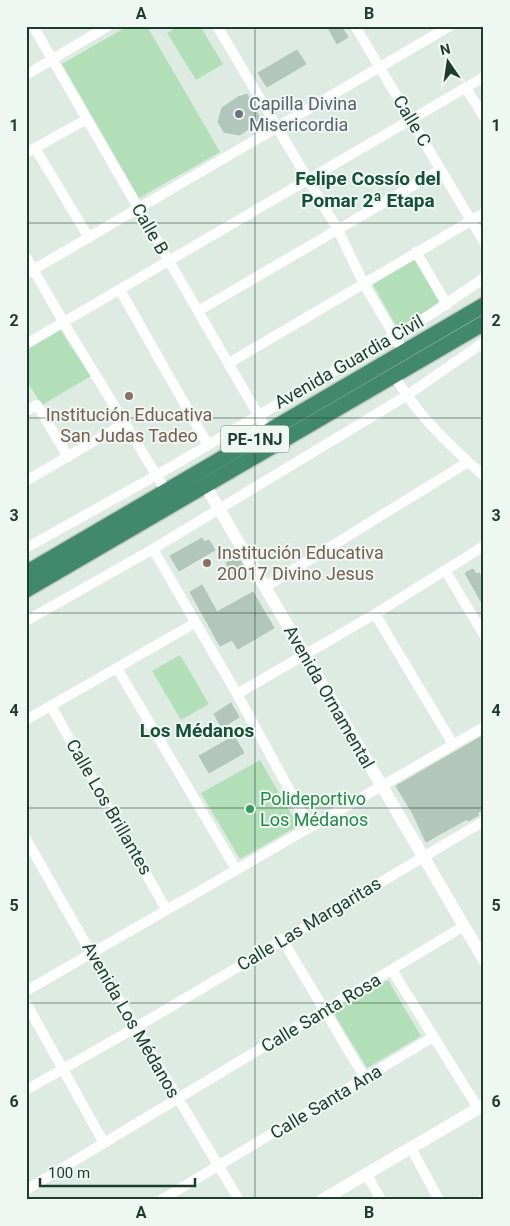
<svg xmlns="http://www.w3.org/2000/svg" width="510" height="1226" font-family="Roboto,sans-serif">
	<rect width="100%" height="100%" fill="#ddebe3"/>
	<path fill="#b3dfb8" d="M128,26H147L220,152L139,198L62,64Z
		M179,26H200L223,64L196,80L167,33Z
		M415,258L440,303L398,329L372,283Z
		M60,330L91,376L42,405L26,380V350Z
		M180,655L209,704L181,720L152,671Z
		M260,760L298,826L240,859L201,793Z
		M388,980L421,1036L367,1068L333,1012Z"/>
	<path fill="#b2c6bb" stroke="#afc5b8" d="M327,26H341L348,37L337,44Z
		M297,50L306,64L267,87L258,73Z
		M247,94L261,120L240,135L224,132L218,122L222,108L238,97Z
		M202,538L204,542L209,540L215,550L179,571L170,556Z
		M238,557L245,569L233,575L226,563Z
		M473,569L476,574L479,573L484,581V607L465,573Z
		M202,585L217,612L253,592L274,628L238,649L232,640L220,646L190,592Z
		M231,703L239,717L222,728L214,714Z
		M484,735V809L477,813L479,815L468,821L467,819L426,842L413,814L396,786Z
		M234,736L244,753L209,773L199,756Z"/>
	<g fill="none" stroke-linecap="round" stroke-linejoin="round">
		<g stroke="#c0c8c5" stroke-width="18">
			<path id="trunk" d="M26,573L484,305
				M26,590L484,323"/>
		</g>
		<path stroke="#fff" stroke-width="10" d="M33,26L268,432
			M217,26L338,230L364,284L404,352
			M355,26L484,242
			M26,75L108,26
			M466,88L484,117
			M35,148L89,238
			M26,153L87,119
			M416,252L447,305
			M26,257L64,323L169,496
			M26,274L450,26
			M120,290L208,445
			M198,311L440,170
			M26,344L484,77
			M229,363L484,213
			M394,375C416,414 450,446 484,476
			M26,411L37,405L68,457
			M26,481L125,423
			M26,548L157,475L428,316L484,278
			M153,549L237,694L309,826
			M445,570L484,635
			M265,587L468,462
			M375,614L453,744
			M26,621L153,549L406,396L484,342
			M117,668L236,869
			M237,694L375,614L484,546
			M51,706L166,909
			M26,720L195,623
			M26,839L91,953L239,1200
			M282,939L365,1078
			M392,970L478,1108
			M26,991L484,727
			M26,1003L104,1143
			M26,1090L135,1028L484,821
			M411,1148L439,1200
			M367,1175L381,1200
			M26,1190L464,926
			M161,1200L433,1037
			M482,1200L484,1199"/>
		<path stroke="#fff" stroke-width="12" d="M205,485L484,960
			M322,1200L484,1105"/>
		<use href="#trunk" stroke="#41886c" stroke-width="15"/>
	</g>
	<path fill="none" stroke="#1d3c2f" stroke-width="1" stroke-opacity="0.55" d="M255,26V1200M26,223H484M26,418H484M26,613H484M26,808H484M26,1003H484"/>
	<circle fill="#6b7280" stroke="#eef7f1" stroke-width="2" cx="239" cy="114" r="5"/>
	<g fill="#8d6e63" stroke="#eef7f1" stroke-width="2">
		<circle cx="129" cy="396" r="5"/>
		<circle cx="207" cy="563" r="5"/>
	</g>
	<circle fill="#2e9e5b" stroke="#eef7f1" stroke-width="2" cx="250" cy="809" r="5"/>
	<g text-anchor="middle" stroke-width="4" stroke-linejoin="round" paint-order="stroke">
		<rect fill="#eef7f1" stroke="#5c7469" stroke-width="1" x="221" y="425.5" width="68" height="27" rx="4"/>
		<g font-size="16" font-weight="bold" fill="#1d3c2f">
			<text x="255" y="445">PE-1NJ</text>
		</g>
		<g font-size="18" fill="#5b616d" stroke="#eef7f1" text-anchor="start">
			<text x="249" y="110">Capilla Divina<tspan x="249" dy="21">Misericordia</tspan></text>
		</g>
		<g font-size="18" fill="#1d3c2f" stroke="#eef7f1">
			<text transform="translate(412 121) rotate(59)" y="6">Calle C</text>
			<text transform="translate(150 229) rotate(60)" y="6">Calle B</text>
			<text transform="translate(349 362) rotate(-30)" y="6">Avenida Guardia Civil</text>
			<text transform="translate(329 697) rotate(60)" y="6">Avenida Ornamental</text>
			<text transform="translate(109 807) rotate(60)" y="6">Calle Los Brillantes</text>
			<text transform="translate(309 924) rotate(-31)" y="6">Calle Las Margaritas</text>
			<text transform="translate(321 1013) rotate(-31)" y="6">Calle Santa Rosa</text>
			<text transform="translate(131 1020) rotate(60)" y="6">Avenida Los Médanos</text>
			<text transform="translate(326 1102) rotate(-31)" y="6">Calle Santa Ana</text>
		</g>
		<g font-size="18" fill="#785e54" stroke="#eef7f1">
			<text x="129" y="421">Institución Educativa<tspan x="129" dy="21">San Judas Tadeo</tspan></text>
			<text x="217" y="559" text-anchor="start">Institución Educativa<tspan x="217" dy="21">20017 Divino Jesus</tspan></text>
		</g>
		<g font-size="18" fill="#27864d" stroke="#eef7f1" text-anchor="start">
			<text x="260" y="805">Polideportivo<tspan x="260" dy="21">Los Médanos</tspan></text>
		</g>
		<g font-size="19" font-weight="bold" fill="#175039" stroke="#eef7f1">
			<text x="368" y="185">Felipe Cossío del<tspan x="368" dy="22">Pomar 2ª Etapa</tspan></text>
			<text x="197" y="737">Los Médanos</text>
		</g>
	</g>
	<rect width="510" height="1226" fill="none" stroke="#eef7f1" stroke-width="55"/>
	<g transform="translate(448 62) rotate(347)" stroke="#eef7f1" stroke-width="4" paint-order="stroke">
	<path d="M0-4L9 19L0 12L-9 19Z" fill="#1d3c2f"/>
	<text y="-8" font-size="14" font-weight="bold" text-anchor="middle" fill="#1d3c2f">N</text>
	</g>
	<path d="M40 1178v8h155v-8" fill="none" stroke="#1d3c2f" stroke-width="2.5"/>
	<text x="48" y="1178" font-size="15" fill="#1d3c2f" stroke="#eef7f1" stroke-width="4" paint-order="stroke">100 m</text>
	<rect x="28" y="28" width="454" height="1170" fill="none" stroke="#1d3c2f" stroke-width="2"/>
	<g font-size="16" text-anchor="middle" font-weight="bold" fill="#1d3c2f">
		<text x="141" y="19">A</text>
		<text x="369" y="19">B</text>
		<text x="14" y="131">1</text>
		<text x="496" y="131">1</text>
		<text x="14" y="326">2</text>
		<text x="496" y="326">2</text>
		<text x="14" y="521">3</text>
		<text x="496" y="521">3</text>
		<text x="14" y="716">4</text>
		<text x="496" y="716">4</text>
		<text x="14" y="911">5</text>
		<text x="496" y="911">5</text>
		<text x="14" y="1107">6</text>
		<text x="496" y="1107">6</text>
		<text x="141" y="1218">A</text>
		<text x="369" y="1218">B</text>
	</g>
</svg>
